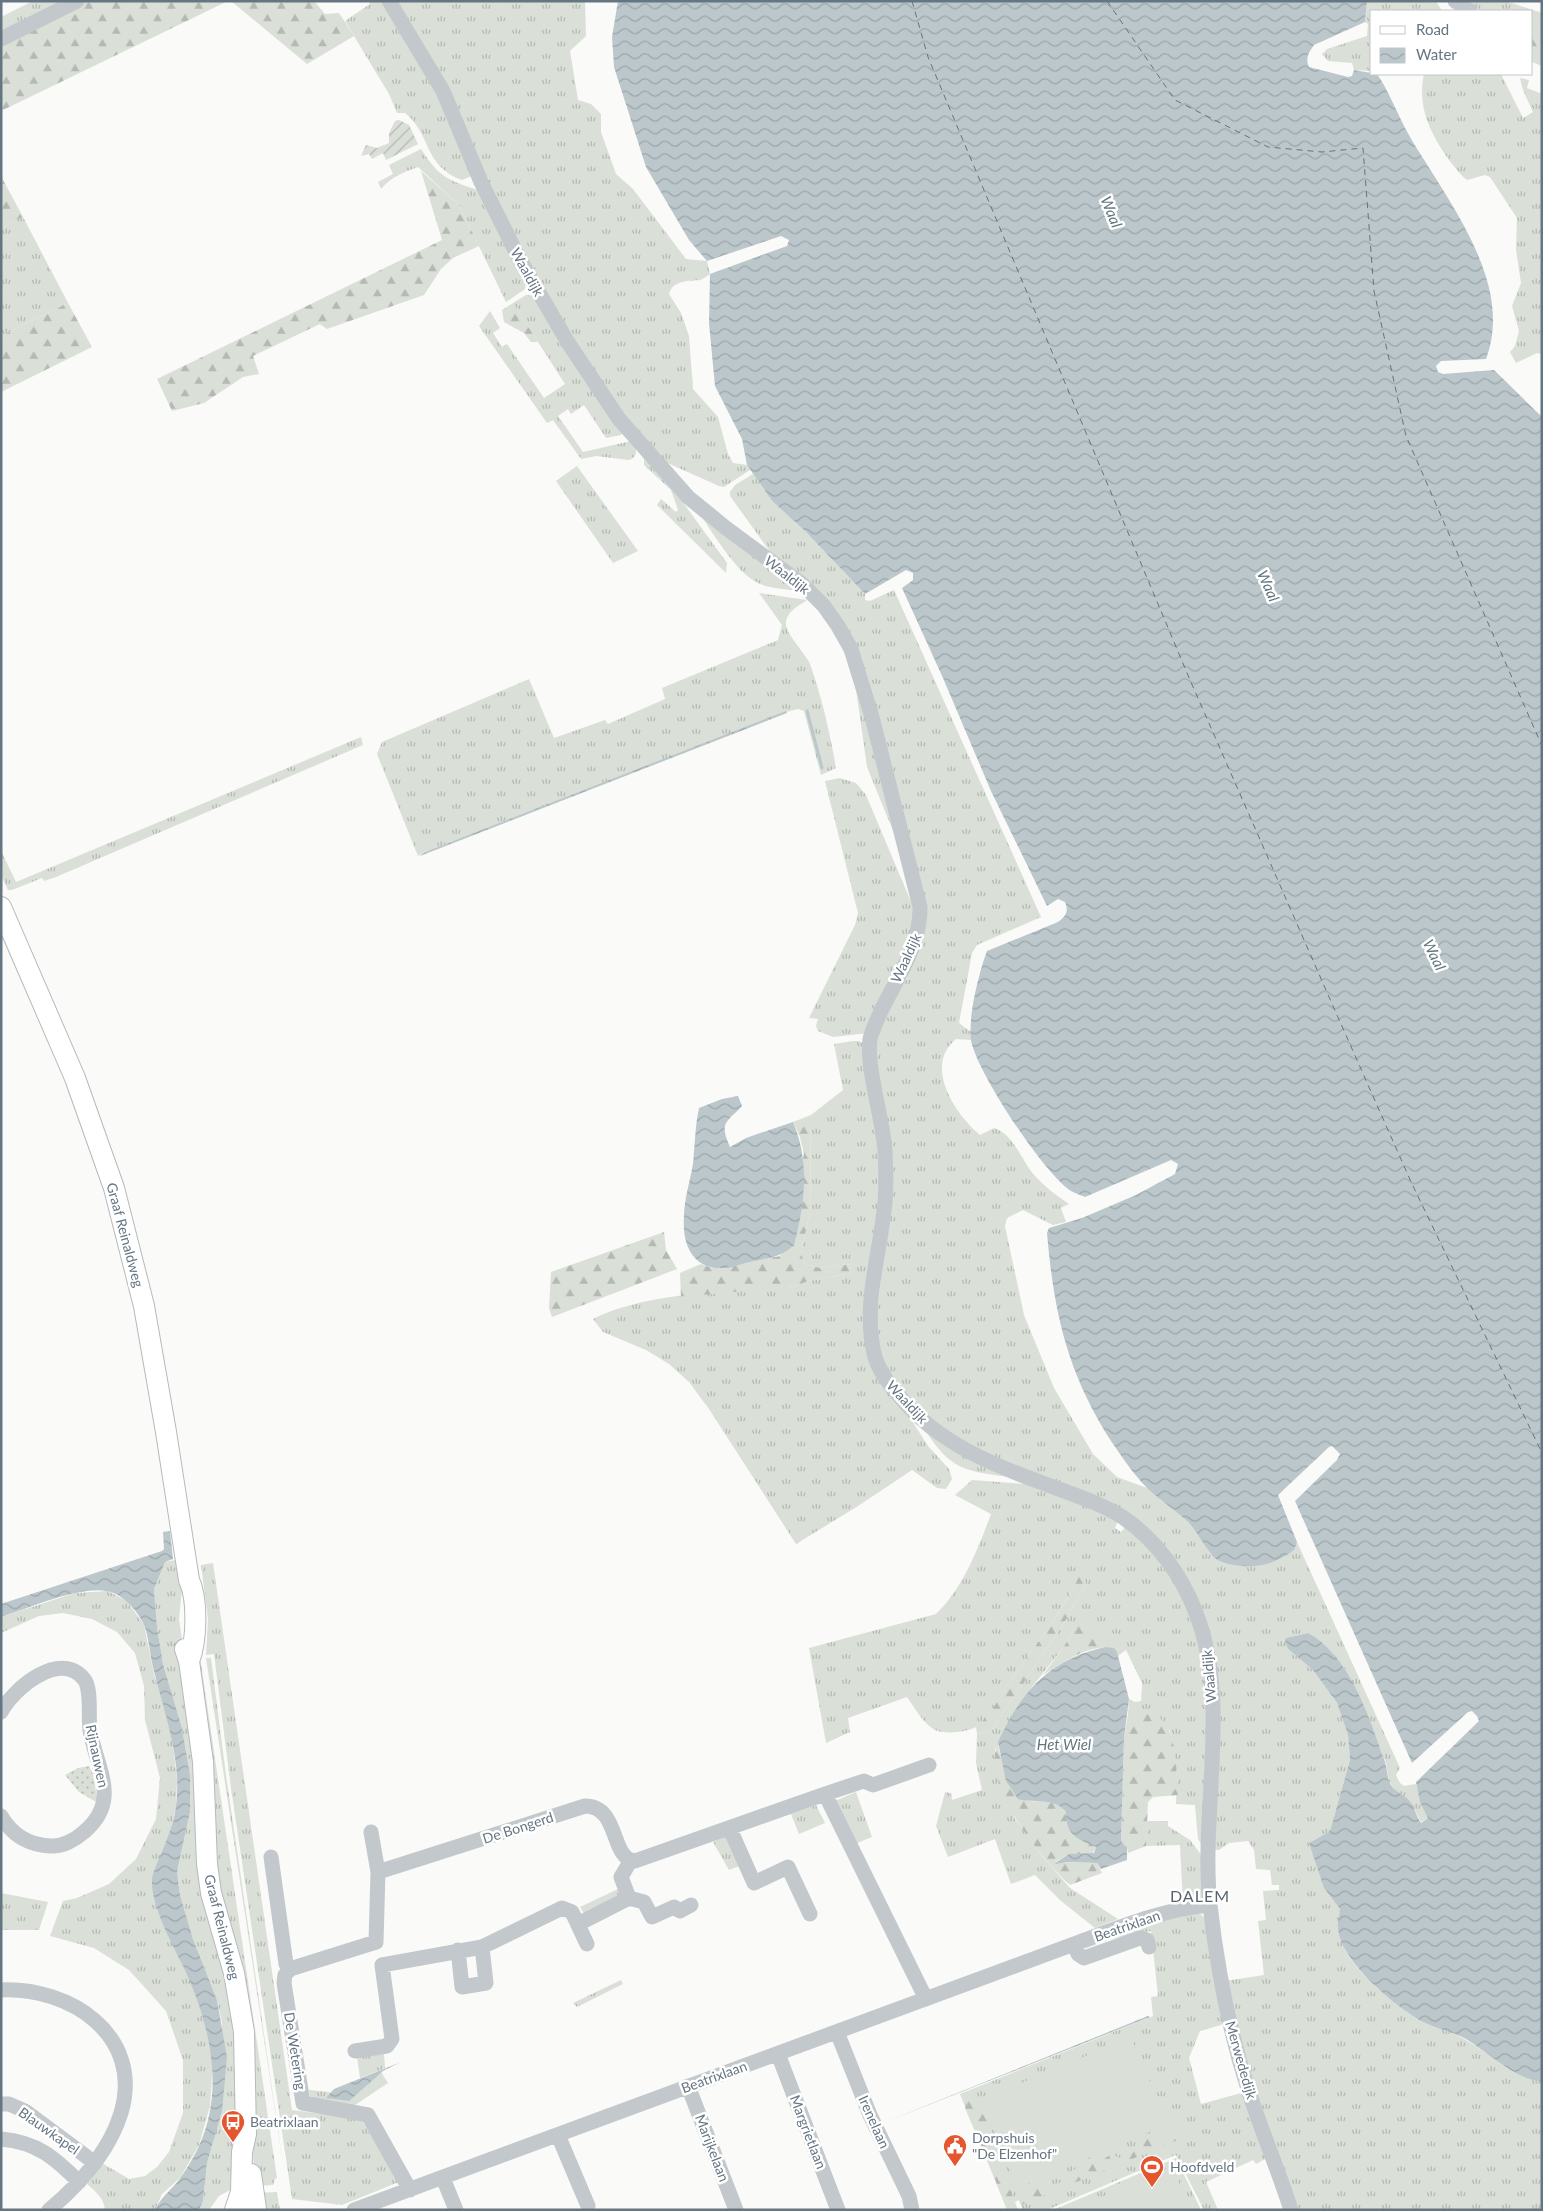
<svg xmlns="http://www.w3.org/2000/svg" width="1543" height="2211" font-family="Lato,sans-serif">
	<defs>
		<pattern id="grass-tufts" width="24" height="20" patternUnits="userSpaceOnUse" patternTransform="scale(1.25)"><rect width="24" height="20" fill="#dadfd7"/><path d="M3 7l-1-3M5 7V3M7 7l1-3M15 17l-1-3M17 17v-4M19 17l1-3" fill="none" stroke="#b4b9b4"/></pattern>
		<pattern id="forest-firs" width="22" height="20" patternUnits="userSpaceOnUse" patternTransform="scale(1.25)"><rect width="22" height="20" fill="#dadfd7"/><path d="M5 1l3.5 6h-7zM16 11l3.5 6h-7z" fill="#b4b9b4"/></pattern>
		<pattern id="park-dots" width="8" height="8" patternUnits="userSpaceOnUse" patternTransform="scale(1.25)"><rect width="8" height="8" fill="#dadfd7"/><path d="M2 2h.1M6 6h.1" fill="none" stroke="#b4b9b4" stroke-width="1.8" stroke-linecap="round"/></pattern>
		<pattern id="garden-furrows" width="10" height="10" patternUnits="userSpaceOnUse" patternTransform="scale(1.25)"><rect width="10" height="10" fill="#dadfd7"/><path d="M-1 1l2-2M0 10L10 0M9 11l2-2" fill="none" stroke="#b4b9b4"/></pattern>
		<pattern id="water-waves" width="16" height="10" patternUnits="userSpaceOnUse" patternTransform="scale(1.25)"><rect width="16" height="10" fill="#bbc7cb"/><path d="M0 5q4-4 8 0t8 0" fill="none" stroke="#9ca6aa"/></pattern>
	</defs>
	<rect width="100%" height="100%" fill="#fafaf8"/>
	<path fill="url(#grass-tufts)" d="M33,1H73L1,37V17Z
		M368,1H384L424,62L472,176L462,180C423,166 431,133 405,113H397L389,94L345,21L370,4Z
		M395,1H585L586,36L570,51L578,100L591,104L601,114V132L616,174L633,189L686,259L707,261L710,274C707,276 703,279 700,280C689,281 673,280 669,294L681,313L689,336L693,389L718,417L728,454L733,463L747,465L750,470L724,487L719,486L663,461L646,445L556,316Z
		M1367,1H1436L1442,11H1372V71L1354,70L1352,63L1328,61L1322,54L1327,49L1367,36L1368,24L1365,22Z
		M1469,1H1506L1542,13V31L1532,28V11H1480Z
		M1424,74H1501L1523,118L1533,112L1523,90L1520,78L1529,80L1527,88L1542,94V354L1537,353L1516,363L1510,352L1515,346L1519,331L1512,306L1521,283L1516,250L1517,218L1490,177L1485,175L1467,180C1460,175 1455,167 1449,160C1430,133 1417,107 1424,74Z
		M421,149C439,177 447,180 478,190L527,280L525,289L506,302L459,205L418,167C404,172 391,177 381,189L378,182L393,174L389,165Z
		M23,217L68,303L1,336V228Z
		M526,295L534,296L623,433L621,435L606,438L584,405L571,414L568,409L558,416L583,452L631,441C637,448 639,456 629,460L596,456L581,459L553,420L547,423L479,326L490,311L500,328L493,333L502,347L507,344L544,398L565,384L513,303Z
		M644,458L682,501L727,563L726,573L657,505L661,499L676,512L678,510L671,490L644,465Z
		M577,466L638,551L613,563L556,481Z
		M753,474L772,501L805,531L865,594V600L870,601L894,590L1041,917L977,945L972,953L959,1023L971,1032V1040L956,1039C923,1066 955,1114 980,1135L994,1128C1014,1134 1022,1162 1035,1176C1045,1187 1057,1196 1069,1204L1061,1208L1066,1222L1053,1225L1023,1210L1007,1218L1005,1226L1024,1315L1054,1388L1093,1454L1117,1477L1147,1488L1173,1508L1189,1523L1216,1559C1240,1559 1287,1567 1297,1542L1400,1768L1396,1775L1400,1783L1404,1786L1416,1784L1428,1818L1421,1822L1409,1800L1395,1790L1389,1781L1386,1763L1367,1716L1344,1668L1330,1650L1308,1633L1286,1638L1288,1649L1313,1670L1337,1703L1348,1735L1350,1760L1330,1831L1309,1843L1328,1893L1340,1909C1340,1921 1339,1934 1344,1946C1352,1971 1400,2010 1423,2022C1437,2029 1453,2032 1466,2040C1489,2053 1514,2079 1542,2082V2210H1296L1256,2096L1225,1981L1264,1975L1258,1921L1266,1920L1263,1891L1279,1890V1885H1272L1270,1870L1256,1869L1254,1850L1248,1841L1229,1843L1219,1850H1213L1209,1641L1153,1538L941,1431L887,1375L875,1336L888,1209L875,1040L897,990L908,978L906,976L920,940L857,656L776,560L730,496V492L735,485Z
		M697,510L800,591C787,589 770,589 758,583C735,572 712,531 697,510Z
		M759,593L807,600C799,606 785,612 786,625C787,635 805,653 810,664C822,698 830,733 836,768L821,775L804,711L798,709L786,712L425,852L418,856L377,754L382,742L529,679L554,738L605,720L608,724L665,699L662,688L778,640L782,625Z
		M854,675L898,843L867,767Z
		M361,737L363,745L56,877L44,881L42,878L12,890H8L1,875V851L16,882Z
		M840,778L856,783L866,795L914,909L915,930L868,1033L833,1037L818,1031L816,1026L818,1019L809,1018L855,925L858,913L825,781Z
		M853,1041H859L865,1045L882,1185L866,1325L907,1413L928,1446L949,1469L952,1479L946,1489L937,1488L912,1470L858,1506L796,1544L709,1409L689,1382L669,1364L646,1350L603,1332L593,1319C646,1292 737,1291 796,1286L808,1281L852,1273L848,1264L820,1268L805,1264L801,1254L810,1211L811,1115L843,1090L834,1044Z
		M922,1426L1009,1477C959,1470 951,1469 922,1426Z
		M972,1480L1025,1484L1119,1519L1115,1528L1121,1532L1126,1526L1143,1539L1186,1599L1208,1680L1202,1846L1198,1839L1195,1805L1176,1804L1177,1773L1170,1731L1152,1715L1128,1714L1129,1699L1135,1702L1141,1701L1142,1683L1126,1650L1118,1656L1102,1634L1075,1626L1065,1645L1029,1691L995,1749L996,1768L1015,1819L1042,1856L1070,1888L1118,1919L1095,1928L1061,1901L1035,1875L1011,1884L995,1839L948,1857L936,1826L945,1792L951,1793L952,1800L982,1790L976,1763L977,1734L991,1731L1064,1623L1086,1583L1075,1585C1055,1621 1034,1648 1010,1681C1000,1695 993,1719 976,1727C966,1732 949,1734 938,1731C926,1728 914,1707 907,1697L848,1718L850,1732L826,1743L809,1648L936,1614C963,1588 978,1549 991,1514L955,1495Z
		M181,1559L183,1578L179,1619L237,2012L236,2125H233L232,2157L235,2179L232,2189L219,2196L209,2210H199L203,2201L207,2163L213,2142L222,2023L217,2000L193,1939L180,1895L177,1872L190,1812V1775L182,1728L163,1664L157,1627L154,1589L165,1562Z
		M213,1563L292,2110L361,2119L399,2182L342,2205L292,2199L231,1788L214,1654L206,1655L208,1619L201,1565Z
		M197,1565L203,1607L200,1657L277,2178L275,2179L273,2185L258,2186L255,2182C249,2090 232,1999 220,1908C205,1795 195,1680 192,1566Z
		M108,1591L127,1601L144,1625L154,1674L171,1727L177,1780L176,1806L171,1832L160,1855L170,1938L195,1991L208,2029L213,2063L210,2106L199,2145L180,2178L162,2194L155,2210H105C104,2198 95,2191 87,2184L102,2163L129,2179L145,2176L157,2167L169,2152L183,2113V2060L166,2011L129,1970L94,1948L50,1936L63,1901L77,1898L109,1884L136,1859L156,1819L160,1778L145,1720L144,1686L135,1653L117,1632L92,1619L63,1613L39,1616L1,1633V1617L75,1593Z
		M206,1658H211L226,1775L285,2177Z
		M856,1792L872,1837L857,1843L835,1801Z
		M816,1805L825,1823L799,1834L791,1814Z
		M1147,1821H1168V1826L1190,1840L1205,1860L1204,1896L1200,1899L1183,1904L1180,1845L1146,1846Z
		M727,1835L742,1865L729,1870L713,1842Z
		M618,1889L622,1894L585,1915L580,1907Z
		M1,1893L48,1902L39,1930H1Z
		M1199,1913L1206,1919L1226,2020L1221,2025L1200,2031L1189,2058L1201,2104L1245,2092L1267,2158L1256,2164L1253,2160L1206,2182L1218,2210H1204L1176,2155L1047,2210H1023L1019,2200L1015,2202L1018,2210H1007L960,2094L1153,2016L1151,1997L1158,1996L1151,1931L1108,1940L1086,1948L1085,1945L1143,1924Z
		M621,1980L623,1984L577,2007L573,2003Z
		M384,2054L385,2068L360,2078L357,2057Z
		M381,2072L388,2083L352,2107L310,2099L309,2090L329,2092L349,2100Z
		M1176,2158L1201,2210H1053Z
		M277,2192L280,2210H264L256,2193Z"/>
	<path fill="url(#forest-firs)" d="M84,1H228L1,111V43Z
		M231,1H314L325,14L339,13L354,36L307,64Z
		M1532,28L1542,31V66L1532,62Z
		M421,171L459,205L479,246L453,258L441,269L424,295L327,329L320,324L253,356L259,374L243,377L204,403L172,411L157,379L442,240Z
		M1,176L23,217L1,228Z
		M68,303L92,347L1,392V336Z
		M513,303L538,342H531L524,333L504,322L502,310Z
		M811,1115L810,1211L801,1254L805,1264L820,1268L848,1264L852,1273L808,1281L796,1286L681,1297L680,1273L701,1264C727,1275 732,1263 756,1259C764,1258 771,1258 780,1256L804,1154L800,1137L793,1122Z
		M664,1232L666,1250L677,1269L552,1317L549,1308L551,1272Z
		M1080,1575L1085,1578L1086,1583L1064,1623L991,1731L977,1734L976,1727C992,1715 999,1697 1010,1681C1035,1646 1061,1614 1080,1575Z
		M1087,1624L1102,1634L1114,1648C1087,1644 1064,1662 1043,1675L1065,1645L1075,1626Z
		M1128,1714C1139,1714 1154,1712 1162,1720C1177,1733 1177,1777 1178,1795L1153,1797L1148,1802L1146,1846L1128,1853L1127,1847L1121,1842L1124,1738Z
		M998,1742C998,1751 1003,1760 1004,1769C1016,1824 1048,1785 1067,1814C1067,1829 1084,1842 1096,1847L1092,1854H1069L1055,1862L1097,1863L1102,1873L1070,1885C1041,1859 980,1784 998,1742Z
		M973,2097L981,2100L990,2120L981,2129L996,2167L1002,2170L1014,2200L1007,2206L965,2108L968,2100Z
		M1181,2125L1182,2134L1178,2140L1021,2205L1019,2200L1024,2189L1041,2182L1046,2188L1073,2177V2170L1097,2159L1101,2161L1113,2153L1118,2158L1136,2150L1140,2140L1155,2134L1160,2140L1170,2127Z"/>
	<path fill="url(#park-dots)" d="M89,1766L93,1774L98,1803L79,1792L65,1775L78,1768Z"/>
	<path fill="url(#garden-furrows)" d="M399,120L409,125L418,144L386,160L383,153L372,159L369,154L361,156L366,145L377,148L389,143V133L395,121Z"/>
	<path fill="#dadfd7" d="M1131,2037L1168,2124L1018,2188L981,2100Z
		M1172,2167L1191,2210H1071Z"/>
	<path fill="url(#water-waves)" d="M618,1H1367L1365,22L1314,45C1309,52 1305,58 1309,67L1348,77L1352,76L1354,70L1377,74C1389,91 1399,118 1410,137C1447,200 1515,283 1486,359L1441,361L1436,366L1438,372L1443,374L1494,370L1542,417V2082C1514,2079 1489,2053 1466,2039C1453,2032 1437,2029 1423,2022C1394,2006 1341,1962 1338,1928C1337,1921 1340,1915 1340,1909L1324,1888L1309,1843L1330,1831L1350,1760L1348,1735L1337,1703L1313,1670L1288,1649L1285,1642L1286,1638L1308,1633C1350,1655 1370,1720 1385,1762C1387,1768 1387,1775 1389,1781C1393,1791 1401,1793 1408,1799C1414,1805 1416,1816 1421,1823L1428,1818L1420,1802L1416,1782L1479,1721L1477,1716L1472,1711L1468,1712L1412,1763L1295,1501L1337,1460L1340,1454L1332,1446L1329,1447L1278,1495L1297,1542L1294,1550C1275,1564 1257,1569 1234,1565C1229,1564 1220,1562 1216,1559C1208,1552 1197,1532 1189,1523C1176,1510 1161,1501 1148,1489C1134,1475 1122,1457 1111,1441C1067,1372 1054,1313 1047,1233L1049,1228L1082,1218L1136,1195L1175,1174L1178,1164L1171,1160L1085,1197C1080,1195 1075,1193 1071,1191C1044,1174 976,1071 971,1040C968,1016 979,973 987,951L1058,922C1066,916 1069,912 1065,902L1058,899L1047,906L991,791L943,678L902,588L913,580V573L906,570L865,594L805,531L772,501L747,465L742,439L715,386L709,323L710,274L787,246L789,240L781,236L707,261L689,240L646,167L614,67L612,37Z
		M786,711L787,713L420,856L425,852Z
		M738,1096L742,1106C726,1123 719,1122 730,1147L746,1138L793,1122C810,1162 805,1203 794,1245C777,1261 763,1257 742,1264C704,1278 681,1256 684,1217C684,1199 690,1182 693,1164C695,1145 695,1126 699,1108L722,1099Z
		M170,1531L173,1559L165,1562L154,1589L157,1627L163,1664L182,1728L190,1775V1812L177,1872L180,1895L193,1939L217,2000L227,2057L222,2111L207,2163L203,2201L199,2210H155C161,2197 170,2191 179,2180C186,2170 194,2157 199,2146C226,2087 209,2020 182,1964C171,1942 151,1905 152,1880C152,1874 156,1867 158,1861C165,1843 174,1826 176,1806C182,1759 165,1716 154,1671C150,1657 149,1637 144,1625C138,1611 123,1594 107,1591C79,1586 29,1608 1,1617V1604L162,1551L164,1549L163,1532Z
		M1106,1647L1114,1648L1117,1652L1129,1699L1124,1738L1121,1842L1127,1847V1860L1101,1869L1097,1863L1067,1862L1056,1864L1055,1863L1069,1854L1094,1853L1096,1847C1085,1842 1070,1838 1067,1823C1066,1818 1068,1813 1063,1809C1051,1798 1032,1803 1018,1799L1006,1781L998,1742C1022,1691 1049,1659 1106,1647Z
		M1148,2016L1150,2017L883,2123Z
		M401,2062L383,2071L349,2101L326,2098L334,2089Z"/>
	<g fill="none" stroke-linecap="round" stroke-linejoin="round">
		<path stroke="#bbc7cb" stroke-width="3" d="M807,711L822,768"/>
		<path stroke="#60757c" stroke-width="1" stroke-dasharray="6 5" stroke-linecap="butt" d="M912,1L928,57L1190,680L1333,1006L1412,1184L1542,1453
			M1107,1L1175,100L1268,147L1322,152L1363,148L1374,291L1406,436L1542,746"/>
		<g stroke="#b5babe" stroke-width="22">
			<path id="major" d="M1,907L75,1078L114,1188L144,1306L166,1432L189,1580C198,1599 197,1641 189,1661
				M185,1649L189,1661L203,1762L207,1864L211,1893L234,1973L244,2032L246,2134L242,2152L241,2192L235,2210
				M251,2174L256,2209"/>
		</g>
		<path stroke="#c3c8cc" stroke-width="15" d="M389,1L443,91L481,182L519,258L567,341L619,419L688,497L726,528L802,584L824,606L838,626L851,649L872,717L920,907C921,944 897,978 881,1011C877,1020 872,1030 870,1039C866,1068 883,1119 885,1151C886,1171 887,1192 884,1211C879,1257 863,1307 874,1353C878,1371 890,1385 901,1398C938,1443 995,1466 1048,1485C1074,1495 1101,1503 1124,1518C1157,1541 1182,1576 1196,1613C1231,1702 1200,1811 1210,1905C1217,1967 1229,2030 1248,2089C1261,2130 1278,2169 1291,2210
			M1455,1L1470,11
			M1,39L77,1
			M1,1712C13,1689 60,1649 84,1679C92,1689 88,1716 90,1730C96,1768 122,1800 84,1832C75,1840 62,1847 50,1846C28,1845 12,1835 1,1816
			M730,1829L754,1883L788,1867L810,1914
			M371,1832L378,1872L376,1942L290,1969L285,1975L284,1983L303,2103L368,2115L410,2190
			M271,1857L286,1964L290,1969
			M378,1872L585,1806C620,1806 610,1859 635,1861L825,1794
			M629,1898L644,1902L652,1917L674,1907L680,1911L691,1905
			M629,1898L621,1877L631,1860
			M578,1924L629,1898
			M1074,1944L1078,1954L1084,1958L1140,1938L1147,1940L1149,1947
			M458,1950L462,1987L486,1983L482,1947
			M1,1990C70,1987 144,2035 121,2113C109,2152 80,2184 49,2210
			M926,1999L825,1794L864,1781L873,1785L929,1765
			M837,2032L870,2115L909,2196L912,2210
			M355,2051L387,2046L392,2039L382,1965L482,1947L562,1908L572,1912L587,1944
			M778,2054L838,2210
			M688,2086L736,2210
			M1,2104H9L25,2111L95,2163
			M558,2135L588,2206
			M1,2139C37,2142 55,2158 79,2182
			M443,2178L456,2210
			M354,2210L1074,1944C1118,1928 1163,1909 1210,1905"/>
		<use href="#major" stroke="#fff" stroke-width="20"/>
	</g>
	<defs>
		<g id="bus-pin" transform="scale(1.25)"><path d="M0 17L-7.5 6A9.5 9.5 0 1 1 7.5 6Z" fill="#e4572e" stroke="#fff"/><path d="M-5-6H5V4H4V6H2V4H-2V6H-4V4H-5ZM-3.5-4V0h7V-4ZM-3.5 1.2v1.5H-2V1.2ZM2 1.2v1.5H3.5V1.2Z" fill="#fff"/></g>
		<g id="civic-pin" transform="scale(1.25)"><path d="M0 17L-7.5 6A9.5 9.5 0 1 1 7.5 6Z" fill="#e4572e" stroke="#fff"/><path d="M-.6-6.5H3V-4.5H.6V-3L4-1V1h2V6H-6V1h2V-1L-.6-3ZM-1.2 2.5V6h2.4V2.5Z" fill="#fff"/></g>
		<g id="stadium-pin" transform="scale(1.25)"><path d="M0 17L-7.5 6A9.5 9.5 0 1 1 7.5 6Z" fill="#e4572e" stroke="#fff"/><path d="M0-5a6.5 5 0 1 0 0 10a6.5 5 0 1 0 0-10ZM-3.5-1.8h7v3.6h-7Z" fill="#fff"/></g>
	</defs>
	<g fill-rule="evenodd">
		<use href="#bus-pin" x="233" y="2122"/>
		<use href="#civic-pin" x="955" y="2146"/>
		<use href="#stadium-pin" x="1152" y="2167"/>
	</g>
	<g text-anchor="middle" stroke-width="5" stroke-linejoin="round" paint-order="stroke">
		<g font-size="14" fill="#657683" stroke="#fff">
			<text transform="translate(527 272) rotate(61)" y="5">Waaldijk</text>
			<text transform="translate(787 575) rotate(38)" y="5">Waaldijk</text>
			<text transform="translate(906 958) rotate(-65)" y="5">Waaldijk</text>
			<text transform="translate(125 1235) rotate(75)" y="5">Graaf Reinaldweg</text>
			<text transform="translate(907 1402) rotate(47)" y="5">Waaldijk</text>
			<text transform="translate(1209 1676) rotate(-95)" y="5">Waaldijk</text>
			<text transform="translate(97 1756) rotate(78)" y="5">Rijnauwen</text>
			<text transform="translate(518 1828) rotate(-18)" y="5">De Bongerd</text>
			<text transform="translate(1127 1926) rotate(-19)" y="5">Beatrixlaan</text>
			<text transform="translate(222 1927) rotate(76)" y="5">Graaf Reinaldweg</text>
			<text transform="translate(295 2051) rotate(81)" y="5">De Wetering</text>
			<text transform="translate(1241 2060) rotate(74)" y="5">Merwededijk</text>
			<text transform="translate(714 2077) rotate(-20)" y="5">Beatrixlaan</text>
			<text transform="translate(874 2122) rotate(66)" y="5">Irenelaan</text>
			<text transform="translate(49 2131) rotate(35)" y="5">Blauwkapel</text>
			<text transform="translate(808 2132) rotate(69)" y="5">Margrietlaan</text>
			<text transform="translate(712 2148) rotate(69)" y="5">Marijkelaan</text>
		</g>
		<g font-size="14" fill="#657683" stroke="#fff" text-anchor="start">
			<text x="250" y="2127">Beatrixlaan</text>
			<text x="972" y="2143">Dorpshuis<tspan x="972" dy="16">"De Elzenhof"</tspan></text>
			<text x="1170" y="2172">Hoofdveld</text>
		</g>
		<g font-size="15" font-style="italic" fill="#60757c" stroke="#fff">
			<text transform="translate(1111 212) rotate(68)" y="5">Waal</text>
			<text transform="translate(1268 586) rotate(66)" y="5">Waal</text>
			<text transform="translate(1434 955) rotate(64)" y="5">Waal</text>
			<text x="1064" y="1750">Het Wiel</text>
		</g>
		<g font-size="16" letter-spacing="1" fill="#57646e" stroke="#fff">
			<text x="1200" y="1902">DALEM</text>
		</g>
	</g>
	<rect width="1543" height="2211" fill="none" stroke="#657683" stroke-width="5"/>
	<rect x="1370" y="10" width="162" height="65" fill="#ffffff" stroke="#c1c8cd"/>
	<rect x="1380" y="26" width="25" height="8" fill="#ffffff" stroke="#c1c8cd"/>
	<text x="1416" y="35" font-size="15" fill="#657683">Road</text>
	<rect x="1380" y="48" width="25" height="15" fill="url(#water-waves)" stroke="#c1c8cd"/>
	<text x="1416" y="60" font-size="15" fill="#657683">Water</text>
</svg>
